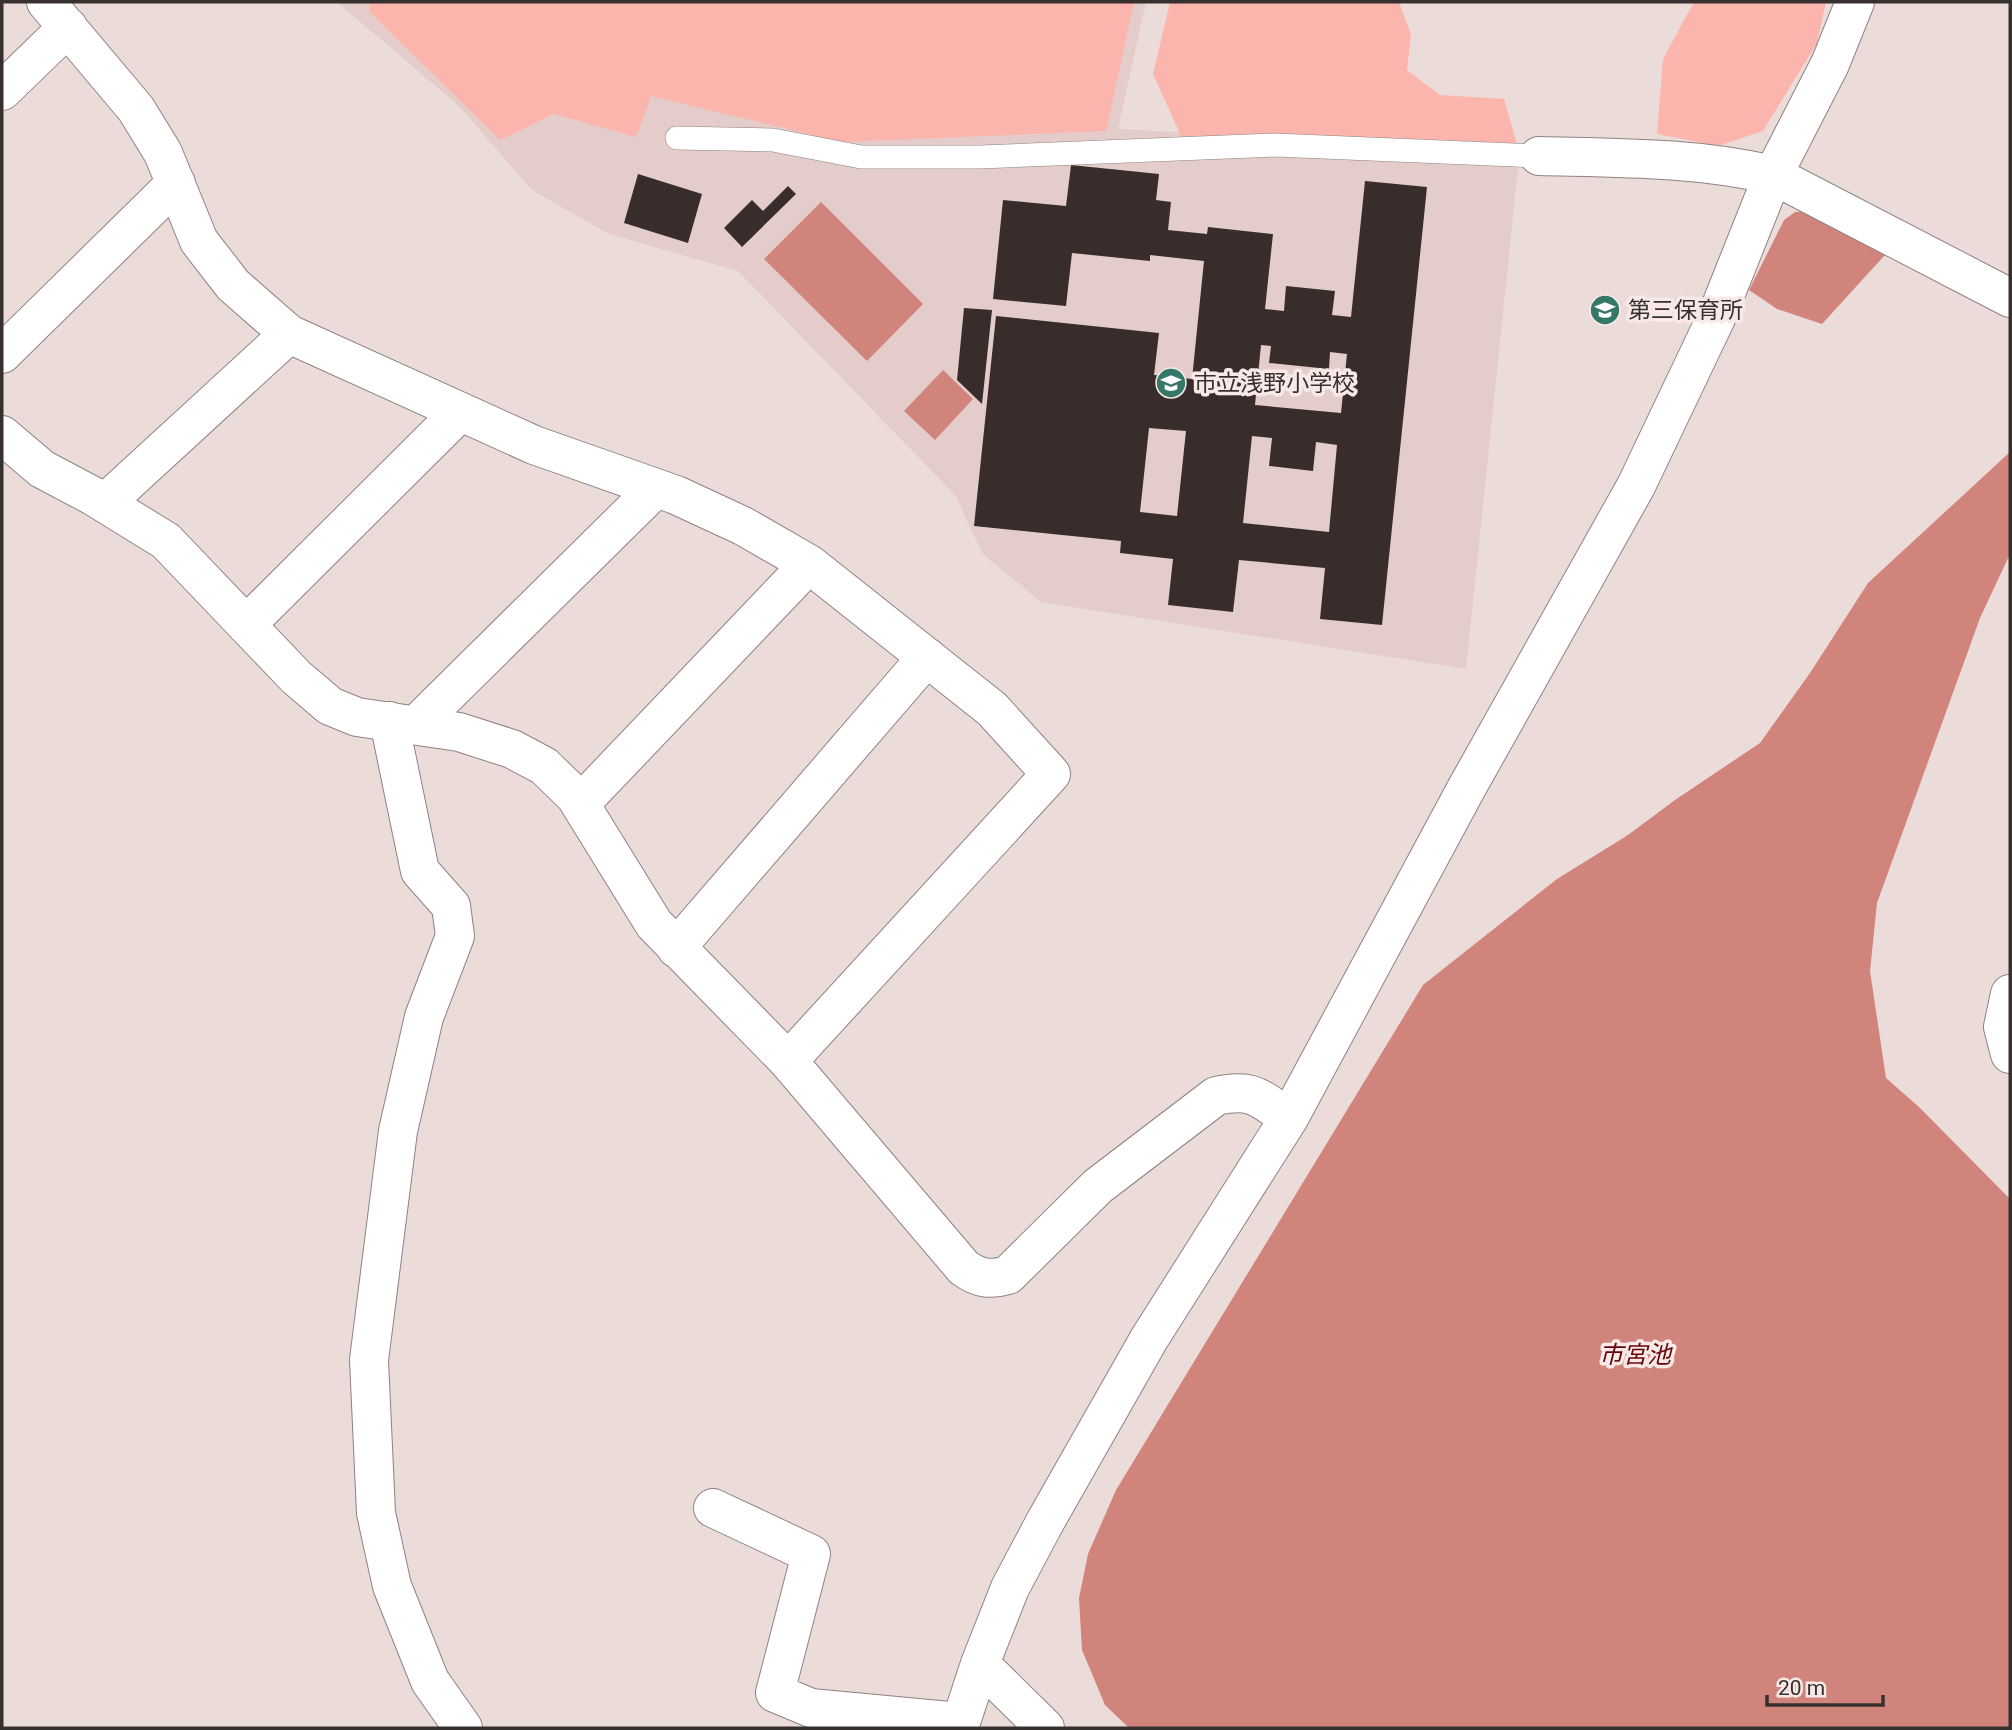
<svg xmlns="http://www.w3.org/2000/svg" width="2012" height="1730" font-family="Roboto,'Noto Sans JP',sans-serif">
	<rect width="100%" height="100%" fill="#ebdcd9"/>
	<path fill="#e3ccc9" d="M337,2H1146L1118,129L1520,149L1466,669L1041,602L982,553L956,496L738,271L609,234L532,190L459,106Z"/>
	<path fill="#fcb5ac" d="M370,2H1134L1106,131L841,142L651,96L636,137L554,114L500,140L369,11Z
		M1170,2H1399L1411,35L1407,70L1440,95L1504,99L1517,144L1181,136L1153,74Z
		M1694,2H1826L1817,43L1763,131L1718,146L1657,134L1663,59Z"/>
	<path fill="#d1847b" d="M821,202L923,304L867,361L764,259Z
		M1809,211L1885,255L1822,324L1777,309L1749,290L1784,220L1795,212Z
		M943,370L973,399L935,440L904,411Z
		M2010,452V554L1980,618L1877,903L1870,971L1886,1078L1919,1107L2010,1199V1728H1129L1105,1705L1082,1650L1079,1598L1088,1554L1116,1490L1423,985L1557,879L1628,835L1675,800L1760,743L1810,673L1868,583Z"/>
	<path fill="#382d2b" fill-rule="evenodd" d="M1071,165L1159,174L1156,200L1171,202L1168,230L1207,234L1208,227L1273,234L1265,309L1284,311L1286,286L1335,291L1332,315L1351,317L1365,181L1427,187L1382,625L1320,619L1325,568L1239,560L1233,612L1168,605L1173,559L1120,553L1121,541L974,526L996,316L1159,333L1154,375L1192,379L1204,261L1150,255V261L1072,253L1066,306L993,299L1003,200L1066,206ZM1261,345L1271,346L1269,363L1329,369L1330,352L1347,354L1341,413L1255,405ZM1149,428L1186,431L1177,516L1140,512ZM1252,436L1272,438L1269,466L1313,471L1316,442L1337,445L1329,532L1243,523Z
		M638,174L702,194L688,243L624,223Z
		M788,186L796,194L742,247L724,228L752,200L763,211Z
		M964,308L992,310L982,404L957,380Z"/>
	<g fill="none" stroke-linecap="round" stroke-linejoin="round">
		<g stroke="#8f8280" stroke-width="24">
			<path id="service" d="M677,138L773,140L861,157H980L1275,145L1539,156"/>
		</g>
		<g stroke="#8f8280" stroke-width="40">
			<path id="minor" d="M46,2L136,109L163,153L199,241L233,285L289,334L534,445L676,495L743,526L809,564L992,709L1051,774L788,1061
				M2,91L68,27
				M1539,156C1617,158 1696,157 1773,175L2010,298
				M2,354L176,183
				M2,435L42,469L93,496L166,541L296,677L330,706L357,717L459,732L512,749L544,766L575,796L654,924L788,1061L964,1268C980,1279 990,1280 1008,1275L1098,1186L1216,1096C1254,1088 1259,1098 1289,1118
				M105,503L289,334
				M246,625L460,412
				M389,721L420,871L451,906L455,936L424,1017L398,1131L369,1360L376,1513L392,1586L430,1681L463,1728
				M416,725L656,488
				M580,804L809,564
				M676,948L927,657
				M2010,994L2003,1027L2010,1054
				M713,1508L811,1554L775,1693L811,1708L960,1722
				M980,1664L1045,1728
				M959,1728L980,1664L1010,1588L1045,1522L1149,1339L1289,1118L1466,789L1636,486L1716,318L1773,175L1830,64L1855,2"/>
		</g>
		<use href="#service" stroke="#fff" stroke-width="23"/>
		<use href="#minor" stroke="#fff" stroke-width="38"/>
	</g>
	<defs>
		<g id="school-disc" transform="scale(1.575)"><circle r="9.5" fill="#35786a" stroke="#f8e9e7"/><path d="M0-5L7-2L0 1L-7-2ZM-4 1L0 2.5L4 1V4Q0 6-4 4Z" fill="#fff"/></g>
	</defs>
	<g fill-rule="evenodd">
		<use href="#school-disc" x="1605" y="310"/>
		<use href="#school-disc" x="1171" y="383"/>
	</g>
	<g text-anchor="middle" stroke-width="7" stroke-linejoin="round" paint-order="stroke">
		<g font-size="23" fill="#36302f" stroke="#f8e9e7" text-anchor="start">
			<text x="1628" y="318">第三保育所</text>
			<text x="1194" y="391">市立浅野小学校</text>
		</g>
		<g font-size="24" font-style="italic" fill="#630306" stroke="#f8e9e7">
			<text x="1635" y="1363">市宮池</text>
		</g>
	</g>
	<rect width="2012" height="1730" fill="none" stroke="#36302f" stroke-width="7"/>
	<path d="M1767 1695v10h116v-10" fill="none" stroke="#36302f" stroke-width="3.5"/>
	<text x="1778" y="1695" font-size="21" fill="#36302f" stroke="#f8e9e7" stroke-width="5" paint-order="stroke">20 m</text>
</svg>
